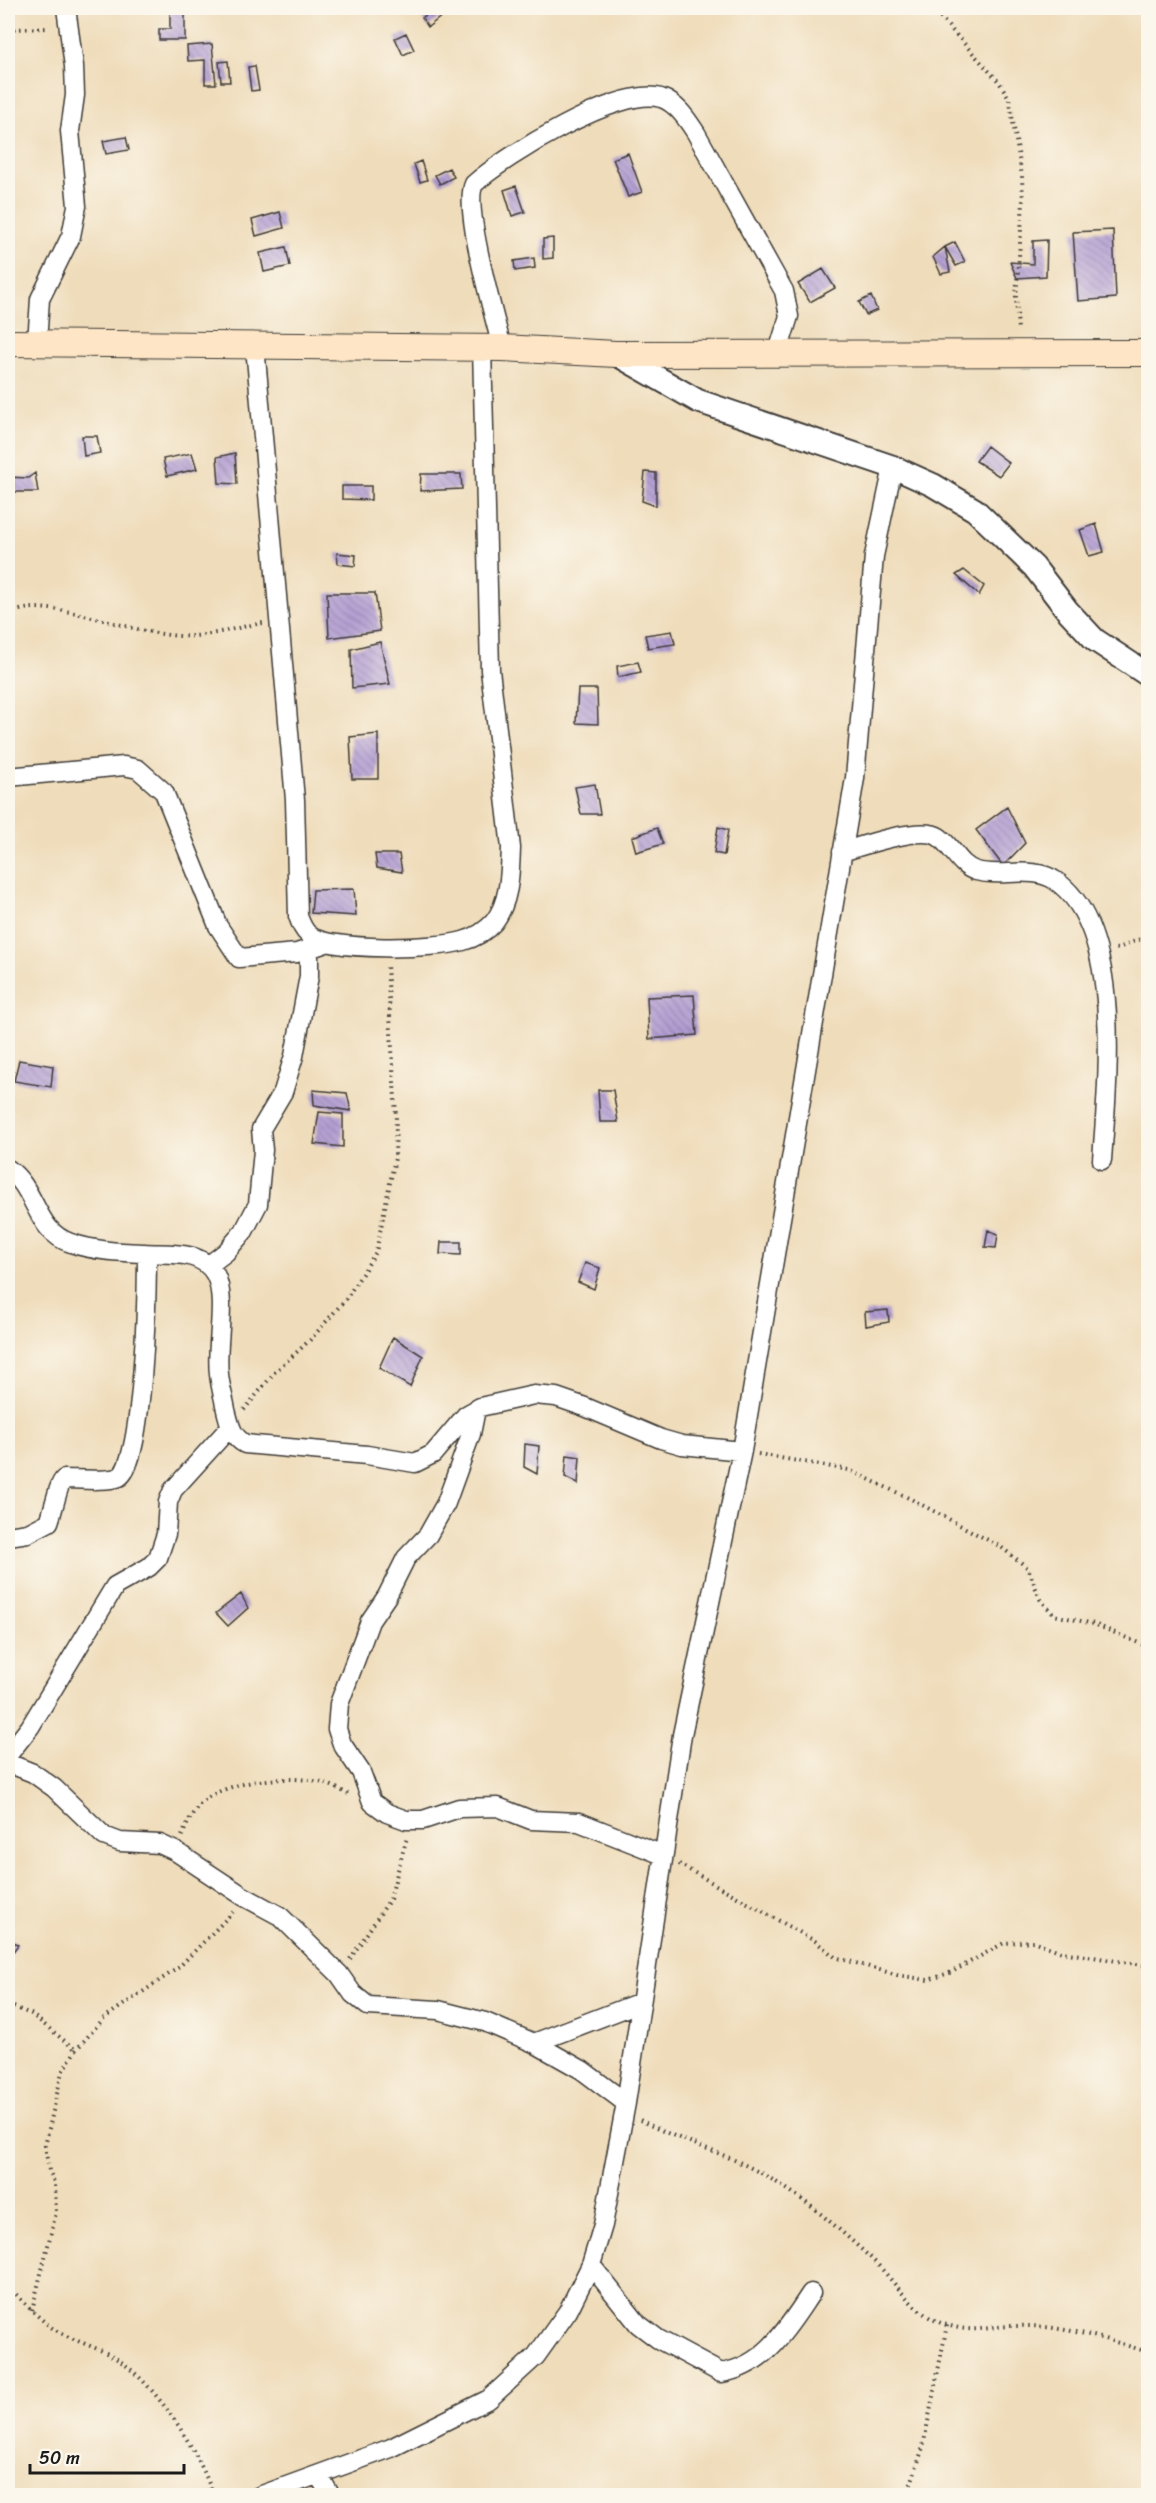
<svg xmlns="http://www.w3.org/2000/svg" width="1156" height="2503" font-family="Sriracha,sans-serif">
	<defs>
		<pattern id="building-back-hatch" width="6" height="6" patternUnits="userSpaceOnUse" patternTransform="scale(1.5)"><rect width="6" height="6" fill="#b29dd3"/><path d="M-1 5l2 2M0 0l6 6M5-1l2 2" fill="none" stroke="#907faa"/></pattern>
	</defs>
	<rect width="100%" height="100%" fill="#fbf7ec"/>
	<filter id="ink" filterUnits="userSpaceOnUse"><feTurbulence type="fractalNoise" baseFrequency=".0167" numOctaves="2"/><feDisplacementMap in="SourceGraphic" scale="12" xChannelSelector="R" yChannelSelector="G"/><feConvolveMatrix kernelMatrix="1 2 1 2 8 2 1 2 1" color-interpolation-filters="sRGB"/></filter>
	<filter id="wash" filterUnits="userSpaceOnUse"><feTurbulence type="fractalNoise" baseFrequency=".008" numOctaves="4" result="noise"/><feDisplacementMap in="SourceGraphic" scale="24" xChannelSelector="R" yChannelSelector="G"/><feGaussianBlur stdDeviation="1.35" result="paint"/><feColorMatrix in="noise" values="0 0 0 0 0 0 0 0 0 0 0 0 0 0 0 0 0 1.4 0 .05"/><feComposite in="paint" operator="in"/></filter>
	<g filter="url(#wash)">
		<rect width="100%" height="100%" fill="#efdcba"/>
		<g id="blocks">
			<path fill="url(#building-back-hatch)" d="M435,8H452L428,27L422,18Z
				M170,11H185V40H159V29H170Z
				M406,33L414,50L403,55L395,38Z
				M212,44L216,84H205V60L188,61L187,46Z
				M228,61L230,82H221L219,62Z
				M255,66L259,90L251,91L248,67Z
				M126,137L129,150L106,154L103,141Z
				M628,153L642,192L628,197L613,159Z
				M421,161L427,180L420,182L414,164Z
				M449,168L454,177L440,184L435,175Z
				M516,186L525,212L512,216L504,190Z
				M280,212L284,228L256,236L252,220Z
				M1113,230L1116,298L1078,301L1073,232Z
				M553,238V258L543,259V239Z
				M1047,240L1046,276L1017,278L1010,262L1033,264V241Z
				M955,242L965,262L956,266L945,247L950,272L941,274L933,257L945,247Z
				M286,247L290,266L264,272L260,253Z
				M534,258L535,268L515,271L514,261Z
				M823,269L835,288L810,302L798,284Z
				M871,296L877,310L866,315L859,302Z
				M82,436H97L100,453L84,456Z
				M987,446L1009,463L999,476L976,461Z
				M192,453L197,469L167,476L163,459Z
				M235,453L237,484L219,483L217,457Z
				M645,472L656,473V506L642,501Z
				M35,473L38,492H8V477L28,478Z
				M421,474H461L462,489L420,491Z
				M342,486H371V500L342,499Z
				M1096,524L1104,552L1089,556L1080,530Z
				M337,553L356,555L355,566L338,564Z
				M964,570L984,586L979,595L956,575Z
				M327,593H375L380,631L329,638Z
				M672,631L675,644L648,648L645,635Z
				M380,642L390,684L352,688L351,649Z
				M638,662L641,672L618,677L617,666Z
				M578,689H597L598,724L576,723Z
				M378,734V779H352L350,737Z
				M595,784L600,814H581L575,787Z
				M1007,807L1025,843L1003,866L976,830Z
				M718,827L728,830L724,855L714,853Z
				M657,828L663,844L636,852L632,837Z
				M375,854H399L402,872L377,868Z
				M354,889L356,916L311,913L313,890Z
				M694,995L697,1035L649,1039L647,997Z
				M19,1060L53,1066L51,1087L14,1081Z
				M313,1090L347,1093L351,1111L314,1105Z
				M598,1090H613L618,1122H600Z
				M319,1112L343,1114V1147L314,1144Z
				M988,1230L998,1234L996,1248L985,1247Z
				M441,1242H461V1255L440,1254Z
				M585,1263L600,1268L594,1289L578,1282Z
				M888,1310L889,1322L866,1326L865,1312Z
				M393,1337L423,1356L410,1387L379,1368Z
				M525,1444L539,1446L537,1474L524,1467Z
				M567,1455L580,1457L578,1484L565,1477Z
				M241,1594L248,1608L228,1626L216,1613Z
				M8,1938L18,1945L8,1958Z"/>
		</g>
	</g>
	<g filter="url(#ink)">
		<use href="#blocks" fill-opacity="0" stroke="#3c3934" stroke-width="1.5"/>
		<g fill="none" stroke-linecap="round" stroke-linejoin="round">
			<g stroke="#3c3934" stroke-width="21">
				<path id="minor" d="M37,343L40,299L71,236L77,206L70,131L75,95L74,66L66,8
					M255,346L295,800L298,916C301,924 303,930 309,935C331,952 436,949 463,941C474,938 486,931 494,922C510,901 510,873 511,848L490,670L482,347
					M502,348C495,318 462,207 474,184C505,156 619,86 661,98C677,103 688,121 696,133L784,291L789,316L777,355
					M8,777L124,766L138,769L164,792L218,926L239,958L297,953L326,943
					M842,852C861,846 922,825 939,837C953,847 959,866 976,871C1001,878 1033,865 1056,881C1125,929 1107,1087 1102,1160
					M8,1169C37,1189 35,1232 71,1243C94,1251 120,1252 144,1253C167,1255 201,1249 215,1274C228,1299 215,1346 219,1374C220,1386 224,1398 226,1410C230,1424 231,1436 245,1444L367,1455L415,1463L433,1454L466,1415L480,1407L534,1395L556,1397L585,1407L661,1439L682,1445L742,1451
					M209,1265L226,1252L244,1231L258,1204L263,1150L261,1129L283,1092L294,1056L309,976V949
					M476,1409L471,1434L446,1503L428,1535L406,1558L387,1596L370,1621L339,1704L337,1729L342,1744L361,1772L372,1802L387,1813L406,1820H423L459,1808L498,1807L531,1820L579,1822L663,1855
					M8,1536L28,1533L49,1522C53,1512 58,1484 64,1479C76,1479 108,1482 119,1477C144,1465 147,1286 147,1254
					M8,1755L30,1727L115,1586L149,1567L158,1558L166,1534L168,1502L173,1490L230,1427
					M8,1763L33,1773L54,1788L104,1836L120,1842L160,1844L175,1851L243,1896L280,1916L339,1974L353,1994L368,2006L438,2010L485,2022L534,2043L582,2070L626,2103
					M534,2043L641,2002
					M591,2265L638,2324L658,2339L721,2373C766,2366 788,2327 811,2293
					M319,2476L331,2496
					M259,2496L391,2448L489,2399L536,2356L568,2311L591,2265L603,2225L626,2103L682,1735L742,1451L855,778L874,556L893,467"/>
			</g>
			<g stroke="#3c3934" stroke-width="26">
				<path id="tertiary" d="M616,354L698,401L893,467L933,485L975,510L1034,567L1067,610L1095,640L1148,675"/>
			</g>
			<g stroke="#3c3934" stroke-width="28">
				<path id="secondary" d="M8,343L502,348L616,354L1148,353"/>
			</g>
			<path stroke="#3c3934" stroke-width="4" stroke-dasharray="1.5 4.5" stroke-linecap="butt" d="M843,8C869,14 891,11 917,8
				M932,8L999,82L1009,98L1022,176L1023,203L1016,296L1018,331
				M8,29L50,28
				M8,613C16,611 26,608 35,608C85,609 131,633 180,636C207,638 236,627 263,623
				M1116,949L1148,936
				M244,1410L275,1372L310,1340L346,1299L376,1252L395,1158L396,1116L387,965
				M758,1454L849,1470L911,1499L1001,1547L1028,1568L1040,1599L1054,1615L1094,1624L1148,1647
				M182,1836C187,1824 193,1810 203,1801C229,1780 292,1774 323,1783C332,1785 340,1790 348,1794
				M679,1864L815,1941L835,1957L897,1975L928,1980L952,1972L1004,1943L1033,1941L1062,1952L1148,1966
				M350,1959L390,1899L407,1837
				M8,2005L31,2014L76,2050
				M640,2120C675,2139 714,2149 749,2167C796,2190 835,2225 873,2260C897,2283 913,2315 947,2325C977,2334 987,2326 1015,2326C1059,2324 1106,2339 1148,2352
				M8,2286C21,2299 35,2315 51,2327C71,2341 97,2346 117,2359C155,2383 201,2453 213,2496
				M32,2310L56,2213L55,2184L49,2171L45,2146L62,2072L76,2050L104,2018L178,1968L233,1912
				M907,2496L923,2447L947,2325"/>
			<use href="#minor" stroke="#fff" stroke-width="18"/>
			<use href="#tertiary" stroke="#fff" stroke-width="22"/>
			<use href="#secondary" stroke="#fde5c5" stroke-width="26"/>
		</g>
	</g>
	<rect width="1156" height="2503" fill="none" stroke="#fbf7ec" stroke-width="30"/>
	<path d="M30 2464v9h154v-9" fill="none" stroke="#1c1c1c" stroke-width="3"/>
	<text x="39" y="2464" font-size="18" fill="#1c1c1c" stroke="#fbf7ec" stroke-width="4.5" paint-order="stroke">50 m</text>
</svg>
